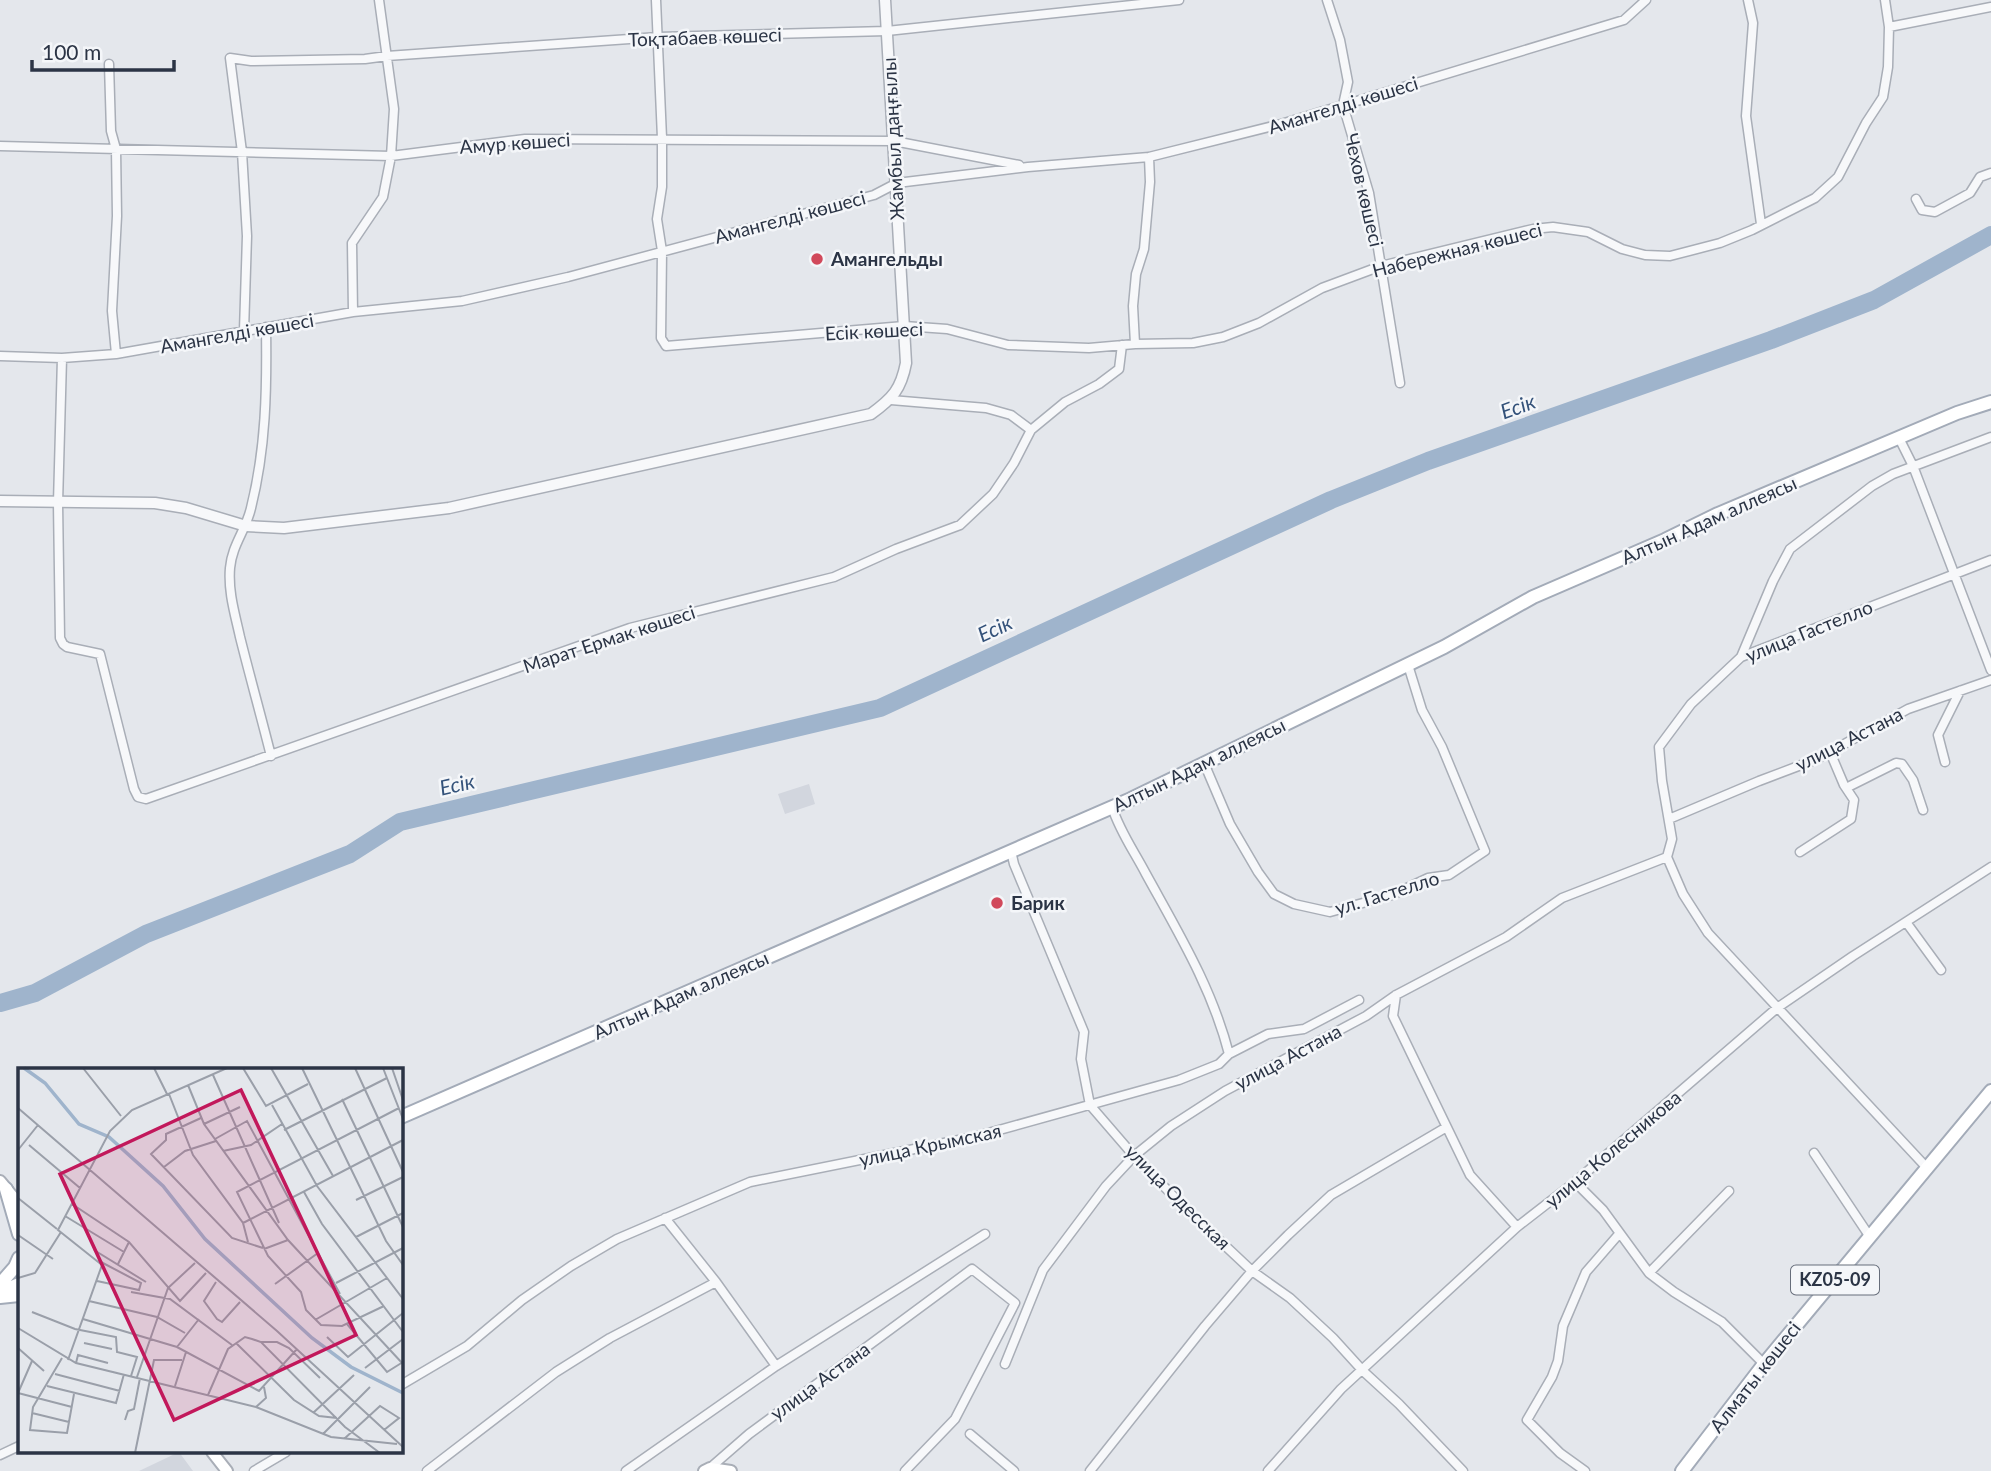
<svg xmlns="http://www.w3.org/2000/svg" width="1991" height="1471" font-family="Lato,sans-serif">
	<rect width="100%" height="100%" fill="#e4e7ec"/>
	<path fill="#d2d6de" d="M809,784L815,804L785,814L778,794Z
		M179,1452L193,1471H139Z"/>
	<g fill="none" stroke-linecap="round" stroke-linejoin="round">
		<path stroke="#9fb4cc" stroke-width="18" d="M0,1003L35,993L146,934L350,854L400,822L880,708L1331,500L1428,461L1771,340L1874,300L1991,235"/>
		<g stroke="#a9aeb7" stroke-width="11">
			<path id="minor" d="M656,0L662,138V187L657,219L662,251L661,338L666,346L904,326L947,329L1008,345L1089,348L1135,344L1193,343L1223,337L1259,323L1322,288L1381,266L1533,229L1553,227L1588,232L1622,249L1645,255L1670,256L1720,243L1752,230L1815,198L1838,177L1866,123L1883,97L1888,67L1889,27L1885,0
				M1327,0L1340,40L1348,82L1343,105L1369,193L1400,383
				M1748,0L1753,23L1746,116L1761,224
				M1889,27L1991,7
				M109,64L111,131L116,149L117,216L112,311L116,354
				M0,146L391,156L525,139L894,141L1019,165
				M1916,199L1922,210L1935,212L1970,193L1980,177L1991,173
				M353,312L352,243L383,197L391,156L394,109L379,0
				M266,327C267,389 266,448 251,508C246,530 232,545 230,568C228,592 235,614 240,637C250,677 261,716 271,756
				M244,331L247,236L242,152L230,58L251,61L365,59L387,56L658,37L887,31L1179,0
				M1135,344L1133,306L1136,274L1144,249L1150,182L1149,157
				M0,356L62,358L116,354L353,312L462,301L568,277L874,195L897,183L1028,167L1149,157L1281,124L1624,20L1646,0
				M62,358L58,503L60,638L63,644L67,647L100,654L134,789L138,797L146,799L630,628L834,577L896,549L960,525L993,494L1014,463L1031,430L1065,402L1099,384L1119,369L1122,345
				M891,400L986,408L1011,415L1031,430
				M1899,438L1913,466L1991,670
				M1741,657L1773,581L1790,549L1872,486L1893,474L1991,437
				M1945,762L1938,735L1960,691
				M1204,763L1230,824L1258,872L1274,894L1294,904L1330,912L1392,895L1428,878L1449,875L1485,851L1442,747L1422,710L1408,665
				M1846,788L1896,763L1902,764L1913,780L1923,810
				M1669,819L1759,781L1817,759L1908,709L1991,680
				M1011,851L1014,864L1084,1032L1081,1059L1090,1105L1134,1156L1185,1208L1252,1271L1290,1298L1333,1338L1363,1371L1399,1404L1463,1471
				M1800,852L1851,819L1854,800L1844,785L1830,752
				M1906,922L1941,970
				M1396,995L1393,1016L1470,1175L1517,1227
				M1229,1054L1268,1034L1304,1029L1359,1000
				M1814,1153L1870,1237
				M1928,1169L1708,933L1683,894L1667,857L1672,839L1662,781L1659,747L1691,704L1741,657L1991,560
				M1575,1182L1603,1210L1649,1273L1674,1292L1722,1322L1764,1364
				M665,1218L716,1282L776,1366
				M1649,1273L1729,1191
				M1005,1364L1043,1270L1106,1186L1134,1156L1171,1126L1225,1091L1366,1016L1396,995L1506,937L1562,898L1667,857
				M401,1385L467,1346L522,1300L571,1266L617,1239L750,1182L974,1137L1179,1080L1219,1064L1229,1054C1212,988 1179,934 1146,874C1134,851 1120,832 1112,807
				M970,1434L1014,1471
				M0,1455L19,1446
				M710,1468L749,1434L972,1269L1015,1303L955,1419L905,1471
				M254,1471L286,1452
				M427,1471L556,1372L610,1338L716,1282
				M626,1471L776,1366L985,1234
				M1090,1471L1205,1326L1252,1271L1288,1235L1331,1195L1445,1128
				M1268,1471L1341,1389L1517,1227L1575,1182L1777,1008L1853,956L1991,867
				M1585,1471L1560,1453L1527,1420L1552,1377L1558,1361L1563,1326L1586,1272L1619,1234"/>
		</g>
		<g stroke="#a9aeb7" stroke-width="13">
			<path id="tertiary" d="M0,501L155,503L186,508L246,526L284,528L449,508L871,414C893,398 901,389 906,363L885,0"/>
		</g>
		<g stroke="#a9aeb7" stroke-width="14">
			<path id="secondary" d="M0,1181L19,1204
				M212,1452L227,1471
				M704,1471L710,1468L731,1471"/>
		</g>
		<g stroke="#a3abb8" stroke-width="16">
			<path id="primary" d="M401,1117L1131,799L1444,647L1533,597L1665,540L1718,514L1957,413L1991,402
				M6,1189L19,1234
				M0,1284L15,1267L19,1258
				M0,1292L19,1284
				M0,1297L19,1295
				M1682,1471L1764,1364L1991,1091"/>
		</g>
		<use href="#minor" stroke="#f7f8fa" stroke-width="8"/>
		<use href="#tertiary" stroke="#f7f8fa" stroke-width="10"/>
		<use href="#secondary" stroke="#fff" stroke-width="10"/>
		<use href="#primary" stroke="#fff" stroke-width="12"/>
	</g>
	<g fill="#d1495b" stroke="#f4f6f9" stroke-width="2.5">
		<circle cx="817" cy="259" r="7"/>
		<circle cx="997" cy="903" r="7"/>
	</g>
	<g text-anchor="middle" stroke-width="5" stroke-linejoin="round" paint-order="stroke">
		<rect fill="#f4f6f9" stroke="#676e7b" stroke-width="2" x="1791" y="1265.5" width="88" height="29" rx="5"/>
		<g font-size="18" font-weight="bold" fill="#2b3445">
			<text x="1835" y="1286">KZ05-09</text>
		</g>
		<g font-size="19" fill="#2b3445" stroke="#f4f6f9">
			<text transform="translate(705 37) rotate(-2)" y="7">Тоқтабаев көшесі</text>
			<text transform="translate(1343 105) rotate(-17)" y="7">Амангелді көшесі</text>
			<text transform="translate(893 139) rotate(-93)" y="7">Жамбыл даңғылы</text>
			<text transform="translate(515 143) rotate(-4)" y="7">Амур көшесі</text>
			<text transform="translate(1364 190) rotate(77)" y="7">Чехов көшесі</text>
			<text transform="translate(790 217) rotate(-15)" y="7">Амангелді көшесі</text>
			<text transform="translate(1457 250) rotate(-14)" y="7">Набережная көшесі</text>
			<text transform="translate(874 331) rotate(-3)" y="7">Есік көшесі</text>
			<text transform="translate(237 333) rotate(-10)" y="7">Амангелді көшесі</text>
			<text transform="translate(1709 520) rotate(-24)" y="7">Алтын Адам аллеясы</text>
			<text transform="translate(1809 631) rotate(-22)" y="7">улица Гастелло</text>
			<text transform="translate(609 639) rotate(-18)" y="7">Марат Ермак көшесі</text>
			<text transform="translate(1849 739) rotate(-27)" y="7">улица Астана</text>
			<text transform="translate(1199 765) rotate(-26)" y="7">Алтын Адам аллеясы</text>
			<text transform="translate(1387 893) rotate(-17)" y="7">ул. Гастелло</text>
			<text transform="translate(681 995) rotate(-24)" y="7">Алтын Адам аллеясы</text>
			<text transform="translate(1288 1057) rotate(-28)" y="7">улица Астана</text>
			<text transform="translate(930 1145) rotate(-12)" y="7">улица Крымская</text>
			<text transform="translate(1613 1149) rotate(-40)" y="7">улица Колесникова</text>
			<text transform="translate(1178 1197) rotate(45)" y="7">улица Одесская</text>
			<text transform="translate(1755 1377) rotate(-52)" y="7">Алматы көшесі</text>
			<text transform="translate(820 1381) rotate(-36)" y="7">улица Астана</text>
		</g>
		<g font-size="19" font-weight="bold" fill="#2b3445" stroke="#f4f6f9" text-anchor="start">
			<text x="831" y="266">Амангельды</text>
			<text x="1011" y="910">Барик</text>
		</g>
		<g font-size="21" font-style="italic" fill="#34527a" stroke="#f4f6f9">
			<text transform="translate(1518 407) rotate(-20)" y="7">Есік</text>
			<text transform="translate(995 629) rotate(-25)" y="7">Есік</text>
			<text transform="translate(457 785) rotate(-13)" y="7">Есік</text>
		</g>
	</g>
	<g transform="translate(18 1068)">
		<rect width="385" height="385" fill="#e4e7ec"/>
		<path fill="none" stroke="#9fb4cc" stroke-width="3.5" d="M6,0L27,15L61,56L91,69L145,118L187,171L294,270L333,299L385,325"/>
		<path fill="none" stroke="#9a9fa9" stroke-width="2" d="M65,0L103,48M136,0L149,26M225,0L248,38L290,16M253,0L315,108M284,0L368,173L385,197M337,0L385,104M365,0L385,51M374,0L385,32M195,7L261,155M170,17L186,56L270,172L385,296M151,26L175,87L225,155L230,174M324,31L385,159M254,37L299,118L385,231M0,40L259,263L385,379M183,50L148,66V72L133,86L214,170L245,180M186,56L222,39M266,62L369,10M197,71L229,53L322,226M11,77L62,120M0,82L20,57M205,83L233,77L264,56M146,99L167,83L198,73M286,124L304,156L385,264M0,130L39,161M338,132L385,109M54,136L111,174L162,233L188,205M47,148L106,184M225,155L385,72M0,167L35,191M338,169L385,145M246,181L270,172M76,182L128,214M100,196L111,174M0,210L17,205L43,164M79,213L121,222L123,215L83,194M198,214L186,233L199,251L204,254L222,234M318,215L385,180M257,216L300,185M113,224L152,231L214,277M71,233L139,249L167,265M366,238L324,258L303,257L288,242L283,224L250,188L219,124L381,40M14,244L57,261L98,269L99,284L119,289L113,308M65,251L159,279L241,323L279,281M297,252L369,210M329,256L369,304L385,294M0,260L58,295L238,339L313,369L379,376M309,269L330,289L385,245M243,274H259L271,280L302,310M66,275L94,281M218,275L276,332L301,348L319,350M159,279L181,251M0,280L26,303M44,290L15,339L12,362L49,365L56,326M50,292L84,197L40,162L92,63L114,42L209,0M58,295L60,287L90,295M347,300L385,271M37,306L102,323M119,309L150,220L177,195M29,318L98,335L106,306M157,318L168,284M0,325L54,339M0,325L14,293M190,327L210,281L227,269L234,271L243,274L327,359L362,385M238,339L248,330L246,319M14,345L51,354M295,345L336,307M107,352L110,343L116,341L122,310M305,366L352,319M326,371L362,338L381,350L366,362M117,385L136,292H164"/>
		<path fill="#c2185b" fill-opacity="0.15" stroke="#c2185b" stroke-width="3.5" d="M223,22L338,267L156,352L42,106Z"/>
		<rect width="385" height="385" fill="none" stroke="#2b3445" stroke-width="3.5"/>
	</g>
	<path d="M32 60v10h142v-10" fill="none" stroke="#2b3445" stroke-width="3.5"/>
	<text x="42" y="60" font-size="21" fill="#2b3445" stroke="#f4f6f9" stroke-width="5" paint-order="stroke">100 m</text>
</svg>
